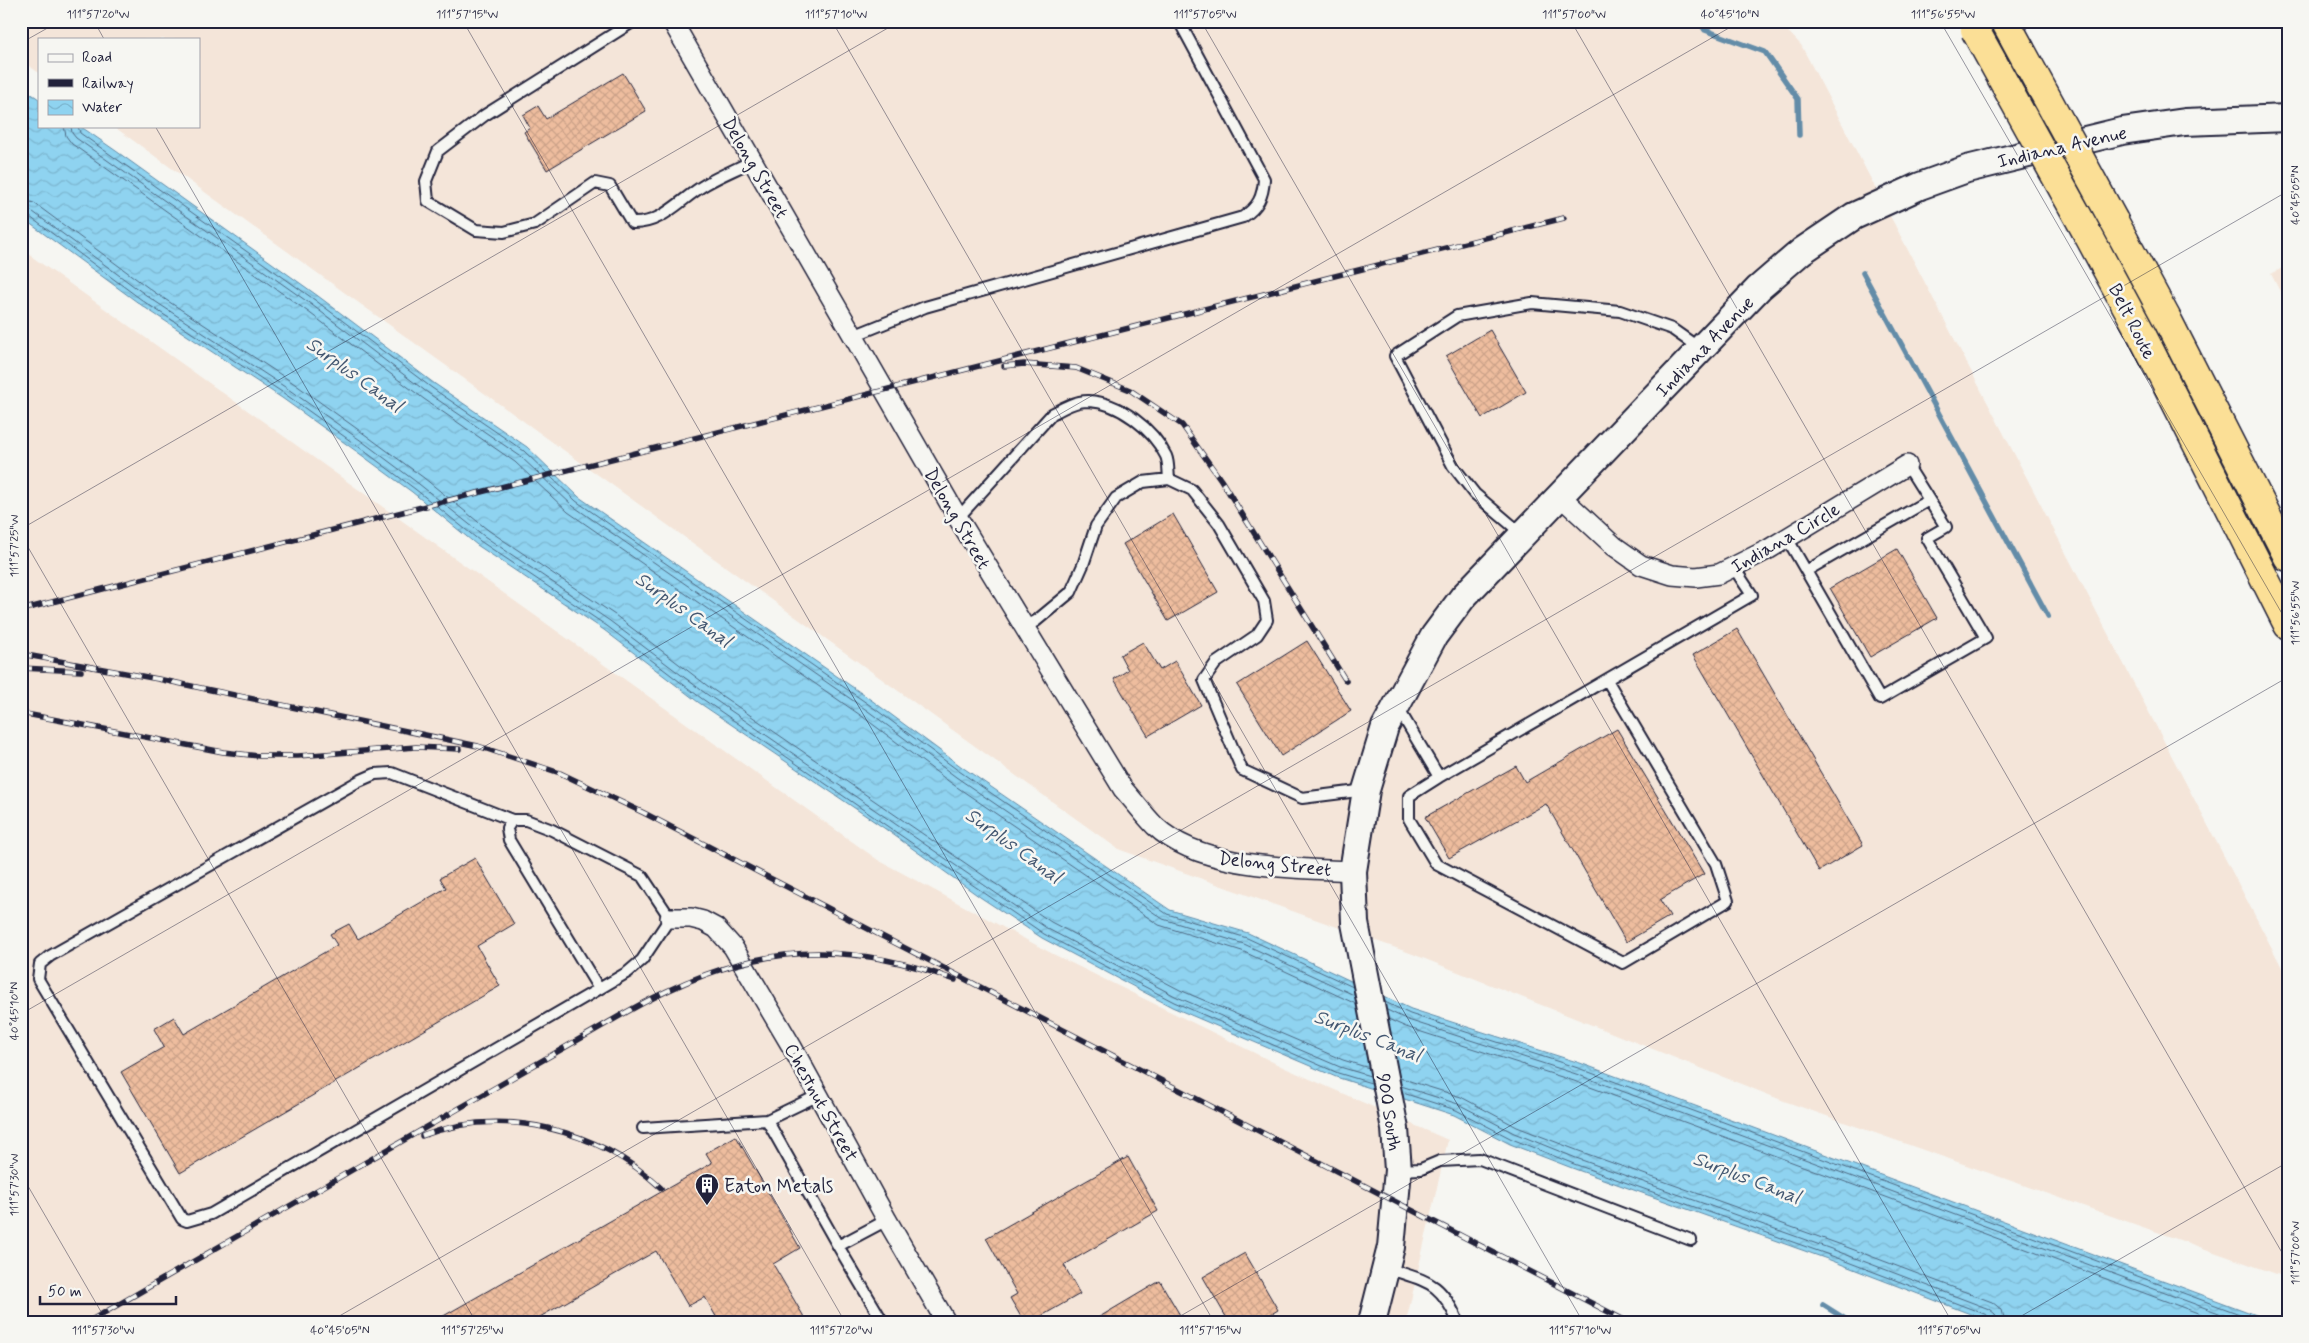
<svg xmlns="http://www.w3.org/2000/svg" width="2309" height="1343" font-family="Mynerve,sans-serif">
	<defs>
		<pattern id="water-waves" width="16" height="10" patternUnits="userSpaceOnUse" patternTransform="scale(1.25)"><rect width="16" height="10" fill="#8fd3f0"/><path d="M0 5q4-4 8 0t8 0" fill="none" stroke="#7bb5cf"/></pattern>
		<pattern id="building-cross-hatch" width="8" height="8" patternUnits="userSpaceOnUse" patternTransform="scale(1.25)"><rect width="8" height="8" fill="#eebd9e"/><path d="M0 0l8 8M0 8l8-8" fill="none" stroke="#cca289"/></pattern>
	</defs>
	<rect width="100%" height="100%" fill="#f6f6f2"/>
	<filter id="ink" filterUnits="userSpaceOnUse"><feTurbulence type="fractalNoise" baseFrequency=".02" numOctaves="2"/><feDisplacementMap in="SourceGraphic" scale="10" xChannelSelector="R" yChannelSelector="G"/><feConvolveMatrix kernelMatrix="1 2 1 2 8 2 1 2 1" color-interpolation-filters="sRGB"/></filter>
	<g filter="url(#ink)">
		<path fill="#f4e5d9" d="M21,21H1778L1801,45L2288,979V1278L1784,1101L1410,953L1118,849L113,126H199V39H39V73L21,60Z
			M21,249L878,860L1053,954L1285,1068L1448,1140L1406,1322H21Z
			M2288,265V307L2271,274Z"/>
		<path fill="url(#water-waves)" stroke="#638ca8" d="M21,87L39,99V126H80L116,151L318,296L435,384L527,447L579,497L874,702L962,767L1170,910L1248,933L1411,1009L1580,1063L2275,1322H1991L1830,1260L1572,1168L1510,1144L1454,1115L1336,1077L1172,1007L1042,938L980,897L884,828L698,702L604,630L477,545L412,492L356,451L282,398L144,307L21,217Z"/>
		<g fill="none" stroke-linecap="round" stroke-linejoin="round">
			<path stroke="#4e6983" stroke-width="1" d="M64,126L66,136L72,144L307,311L424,399L515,462L568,512L863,717L951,783L1159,925L1242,951L1356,1004
				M71,126L72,133L76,138L312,305L428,393L520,456L573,506L868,711L956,777L1163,919L1244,944L1354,995
				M78,126L80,133L315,300L432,388L524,451L576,501L871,706L959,771L1167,914L1247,938L1353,987
				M21,199L34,203L154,292L292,382L367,436L424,478L488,530L615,615L709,687L1051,922L1180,990L1343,1060L1369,1068
				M21,207L29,209L150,298L288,389L363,442L419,484L484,536L610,621L705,693L1048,929L1177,997L1340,1067L1370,1076
				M21,213L26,214L146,303L285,394L359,447L415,489L480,541L607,626L701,698L1044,934L1174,1002L1338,1073L1371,1083
				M1385,1002L1410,1014L1578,1068L2261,1322
				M1387,1010L1408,1020L1576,1074L2243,1322
				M1388,1019L1406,1027L1574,1081L2222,1322
				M1400,1078L1461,1097L1517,1127L1579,1151L1836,1243L1992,1302L2002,1310L2005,1322
				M1401,1086L1458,1104L1514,1133L1576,1158L1834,1250L1989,1309L1995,1314L1997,1322
				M1403,1093L1456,1110L1512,1139L1574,1164L1832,1256L1987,1315L1991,1322"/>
			<path stroke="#638ca8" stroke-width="5.5" d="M1699,21L1705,30L1765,52L1798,99L1799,135
				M1863,273L2048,616
				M1823,1305L1850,1322"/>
		</g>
		<path fill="url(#building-cross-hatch)" stroke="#22223b" d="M623,73L646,111L547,170L524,132L530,128L523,115L538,106L546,119Z
			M1490,330L1526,392L1482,418L1446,356Z
			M1173,514L1218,592L1168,621L1123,544Z
			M1897,549L1937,618L1870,657L1830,588Z
			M1737,629L1863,845L1819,871L1693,655Z
			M1307,641L1351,711L1281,756L1237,685Z
			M1143,642L1160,670L1175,661L1201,705L1148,736L1114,679L1128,670L1120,655Z
			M1617,729L1704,874L1660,900L1670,916L1626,942L1546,804L1449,858L1425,817L1516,766L1525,782Z
			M475,858L514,924L477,946L500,986L180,1173L121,1072L164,1047L154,1029L174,1017L184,1034L337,945L330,934L349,924L358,939L446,888L440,878Z
			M736,1136L800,1248L773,1264L807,1322H719L705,1297L688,1306L656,1251L531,1322H433L712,1163L706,1153Z
			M1128,1157L1158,1211L1064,1265L1080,1294L1031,1322H1024L1010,1298L1017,1294L986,1238Z
			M1245,1253L1278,1310L1258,1322H1229L1203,1277Z
			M1160,1281L1184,1322H1091Z"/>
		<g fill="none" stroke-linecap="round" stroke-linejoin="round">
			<g stroke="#22223b" stroke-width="14">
				<path id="lane" d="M634,21L485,115L438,151L426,181L428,201L476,230L504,232L535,224L595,183L610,186L632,223C663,224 680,199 706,184C721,175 737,169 752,161
					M853,336L925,307L1243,217C1258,207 1263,197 1264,179L1179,21
					M958,518L1052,414C1063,408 1075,401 1088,401C1119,402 1153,429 1166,456C1169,463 1168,472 1169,479
					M1522,534L1475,494L1453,466L1395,356L1457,316L1532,303L1620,311L1672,329L1699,348
					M1787,538L1880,699L1986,638L1927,538L1946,527L1907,465
					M1806,571L1929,500
					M1023,628L1036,621L1071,592L1083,565L1096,526L1116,498L1143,482L1169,479L1192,490L1219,524L1264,601L1267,620L1257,635L1216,663L1204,680L1242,770L1302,798L1366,790
					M1398,708L1439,777L1752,595L1734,568
					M1439,777L1409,796V819L1436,864L1623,963L1728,901L1716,864L1607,680
					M512,820L392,773L375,774L359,781L50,956L40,964L38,979L182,1219L187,1221L211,1214L599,989
					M512,820H526L552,830L642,876L670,918L642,960L628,972L599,989L509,840L507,828Z
					M767,1120L819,1095
					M643,1128L767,1120L838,1246L887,1220
					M1399,1170L1421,1169L1440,1161L1480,1159L1691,1240
					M838,1246L883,1322
					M1387,1268C1427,1282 1440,1280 1458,1322"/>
			</g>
			<g stroke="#22223b" stroke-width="22">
				<path id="street" d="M672,21L958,518L1123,789C1134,801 1144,815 1155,826C1200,869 1294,868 1353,871
					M1560,496L1614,546L1641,565L1672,575L1696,577L1719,574L1769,549L1907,465
					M670,918H691L703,921L716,928L733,947L792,1047L887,1220L946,1322"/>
			</g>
			<g stroke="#22223b" stroke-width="30">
				<path id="secondary" d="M1372,1322L1391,1247L1398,1170L1395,1129L1355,923L1353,871L1366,790L1385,727L1434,636L1463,597L1759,288L1802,251L1854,216L1920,186L1967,169L2122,131L2185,122L2288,118"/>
			</g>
			<g stroke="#22223b" stroke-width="31">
				<path id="highway" d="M2114,221L2168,321L2288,557
					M2086,231L2142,335L2288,625"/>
			</g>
			<use href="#lane" stroke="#f6f6f2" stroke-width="10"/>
			<use href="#street" stroke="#f6f6f2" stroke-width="19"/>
			<use href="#secondary" stroke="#f6f6f2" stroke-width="26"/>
			<use href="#highway" stroke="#fbdf96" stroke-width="28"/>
			<g stroke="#22223b" stroke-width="5.5">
				<path id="rail" d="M1004,366L1024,364L1076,368L1130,390L1182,425L1221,480L1346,681
					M21,610L418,508L1564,218
					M21,654L158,679L478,746L560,773L644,813L1628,1322
					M21,668L81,671
					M21,713L223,752L259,756H298L416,747L459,749
					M422,1136C503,1105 598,1129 661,1188
					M88,1322L623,1014C738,949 829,933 955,980"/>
			</g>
			<use href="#rail" stroke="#f6f6f2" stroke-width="4" stroke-dasharray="11" stroke-linecap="butt"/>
			<g stroke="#22223b" stroke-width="31" stroke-linecap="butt">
				<path id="highway-bridge" d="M2005,21L2114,221
					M1975,30L2086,231"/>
			</g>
			<use href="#highway-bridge" stroke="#fbdf96" stroke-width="28"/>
		</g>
	</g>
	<path fill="none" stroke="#22223b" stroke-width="1" stroke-opacity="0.45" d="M94,21L104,39M463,21L1214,1322M832,21L1583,1322M1201,21L1952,1322M1571,21L2288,1263M1940,21L2288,624M21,43L60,21M155,126L845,1322M21,529L900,21M21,535L476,1322M21,1014L1741,21M21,1174L107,1322M329,1322L2288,191M1170,1322L2288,677M2011,1322L2288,1162"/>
	<defs>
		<g id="building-pin" transform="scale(1.25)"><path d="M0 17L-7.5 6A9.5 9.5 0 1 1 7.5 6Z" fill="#22223b" stroke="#f6f6f2"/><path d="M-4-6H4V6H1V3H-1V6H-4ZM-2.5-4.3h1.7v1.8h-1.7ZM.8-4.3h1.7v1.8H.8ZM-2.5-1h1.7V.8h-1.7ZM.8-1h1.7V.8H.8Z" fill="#fff"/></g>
	</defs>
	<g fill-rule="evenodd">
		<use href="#building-pin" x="707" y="1185"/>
	</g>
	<g text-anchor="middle" stroke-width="5" stroke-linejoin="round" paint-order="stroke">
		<g font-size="19" fill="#22223b" stroke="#f6f6f2">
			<text transform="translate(2062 146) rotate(-13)" y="7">Indiana Avenue</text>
			<text transform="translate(756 167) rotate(60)" y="7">Delong Street</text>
			<text transform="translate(2133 321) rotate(63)" y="7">Belt Route</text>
			<text transform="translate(1704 346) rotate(-46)" y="7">Indiana Avenue</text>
			<text transform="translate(958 518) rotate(60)" y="7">Delong Street</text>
			<text transform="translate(1785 537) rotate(-30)" y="7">Indiana Circle</text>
			<text transform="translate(1275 863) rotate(6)" y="7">Delong Street</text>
			<text transform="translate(822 1102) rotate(61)" y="7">Chestnut Street</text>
			<text transform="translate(1390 1112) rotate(81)" y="7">900 South</text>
		</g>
		<g font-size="19" fill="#22223b" stroke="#f6f6f2" text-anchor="start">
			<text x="724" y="1192">Eaton Metals</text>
		</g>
		<g font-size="20" font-style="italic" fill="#435771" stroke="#f6f6f2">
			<text transform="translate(355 374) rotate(36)" y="7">Surplus Canal</text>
			<text transform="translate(684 609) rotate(36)" y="7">Surplus Canal</text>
			<text transform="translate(1014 845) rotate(36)" y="7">Surplus Canal</text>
			<text transform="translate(1368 1035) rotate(21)" y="7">Surplus Canal</text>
			<text transform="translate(1747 1177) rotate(21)" y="7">Surplus Canal</text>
		</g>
	</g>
	<rect width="2309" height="1343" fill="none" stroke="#f6f6f2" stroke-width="55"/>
	<rect x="38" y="38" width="162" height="90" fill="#f6f6f2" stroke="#a1a1a9"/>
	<rect x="48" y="54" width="25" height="8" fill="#f6f6f2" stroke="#a1a1a9"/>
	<text x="82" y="62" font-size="15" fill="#22223b">Road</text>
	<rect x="48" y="79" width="25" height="8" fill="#22223b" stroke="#a1a1a9"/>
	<text x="82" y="88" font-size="15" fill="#22223b">Railway</text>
	<rect x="48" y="100" width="25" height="15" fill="url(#water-waves)" stroke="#a1a1a9"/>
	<text x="82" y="112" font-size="15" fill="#22223b">Water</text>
	<path d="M40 1296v8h136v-8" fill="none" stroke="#22223b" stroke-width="2.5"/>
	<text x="48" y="1296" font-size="15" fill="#22223b" stroke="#f6f6f2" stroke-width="4" paint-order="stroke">50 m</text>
	<rect x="28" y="28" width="2254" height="1288" fill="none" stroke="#22223b" stroke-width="2"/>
	<g font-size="12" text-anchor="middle" fill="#22223b">
		<text x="98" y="18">111°57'20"W</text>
		<text x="467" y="18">111°57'15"W</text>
		<text x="836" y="18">111°57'10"W</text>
		<text x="1205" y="18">111°57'05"W</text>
		<text x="1574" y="18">111°57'00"W</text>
		<text x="1730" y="18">40°45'10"N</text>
		<text x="1943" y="18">111°56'55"W</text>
		<text transform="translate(2295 195) rotate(-90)" y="4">40°45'05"N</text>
		<text transform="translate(14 546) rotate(-90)" y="4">111°57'25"W</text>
		<text transform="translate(2295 613) rotate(-90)" y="4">111°56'55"W</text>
		<text transform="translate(14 1011) rotate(-90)" y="4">40°45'10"N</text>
		<text transform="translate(14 1185) rotate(-90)" y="4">111°57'30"W</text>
		<text transform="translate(2295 1253) rotate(-90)" y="4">111°57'00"W</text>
		<text x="103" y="1334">111°57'30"W</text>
		<text x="340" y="1334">40°45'05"N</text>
		<text x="472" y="1334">111°57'25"W</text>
		<text x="841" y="1334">111°57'20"W</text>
		<text x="1210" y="1334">111°57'15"W</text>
		<text x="1580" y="1334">111°57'10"W</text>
		<text x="1949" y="1334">111°57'05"W</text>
	</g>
</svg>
